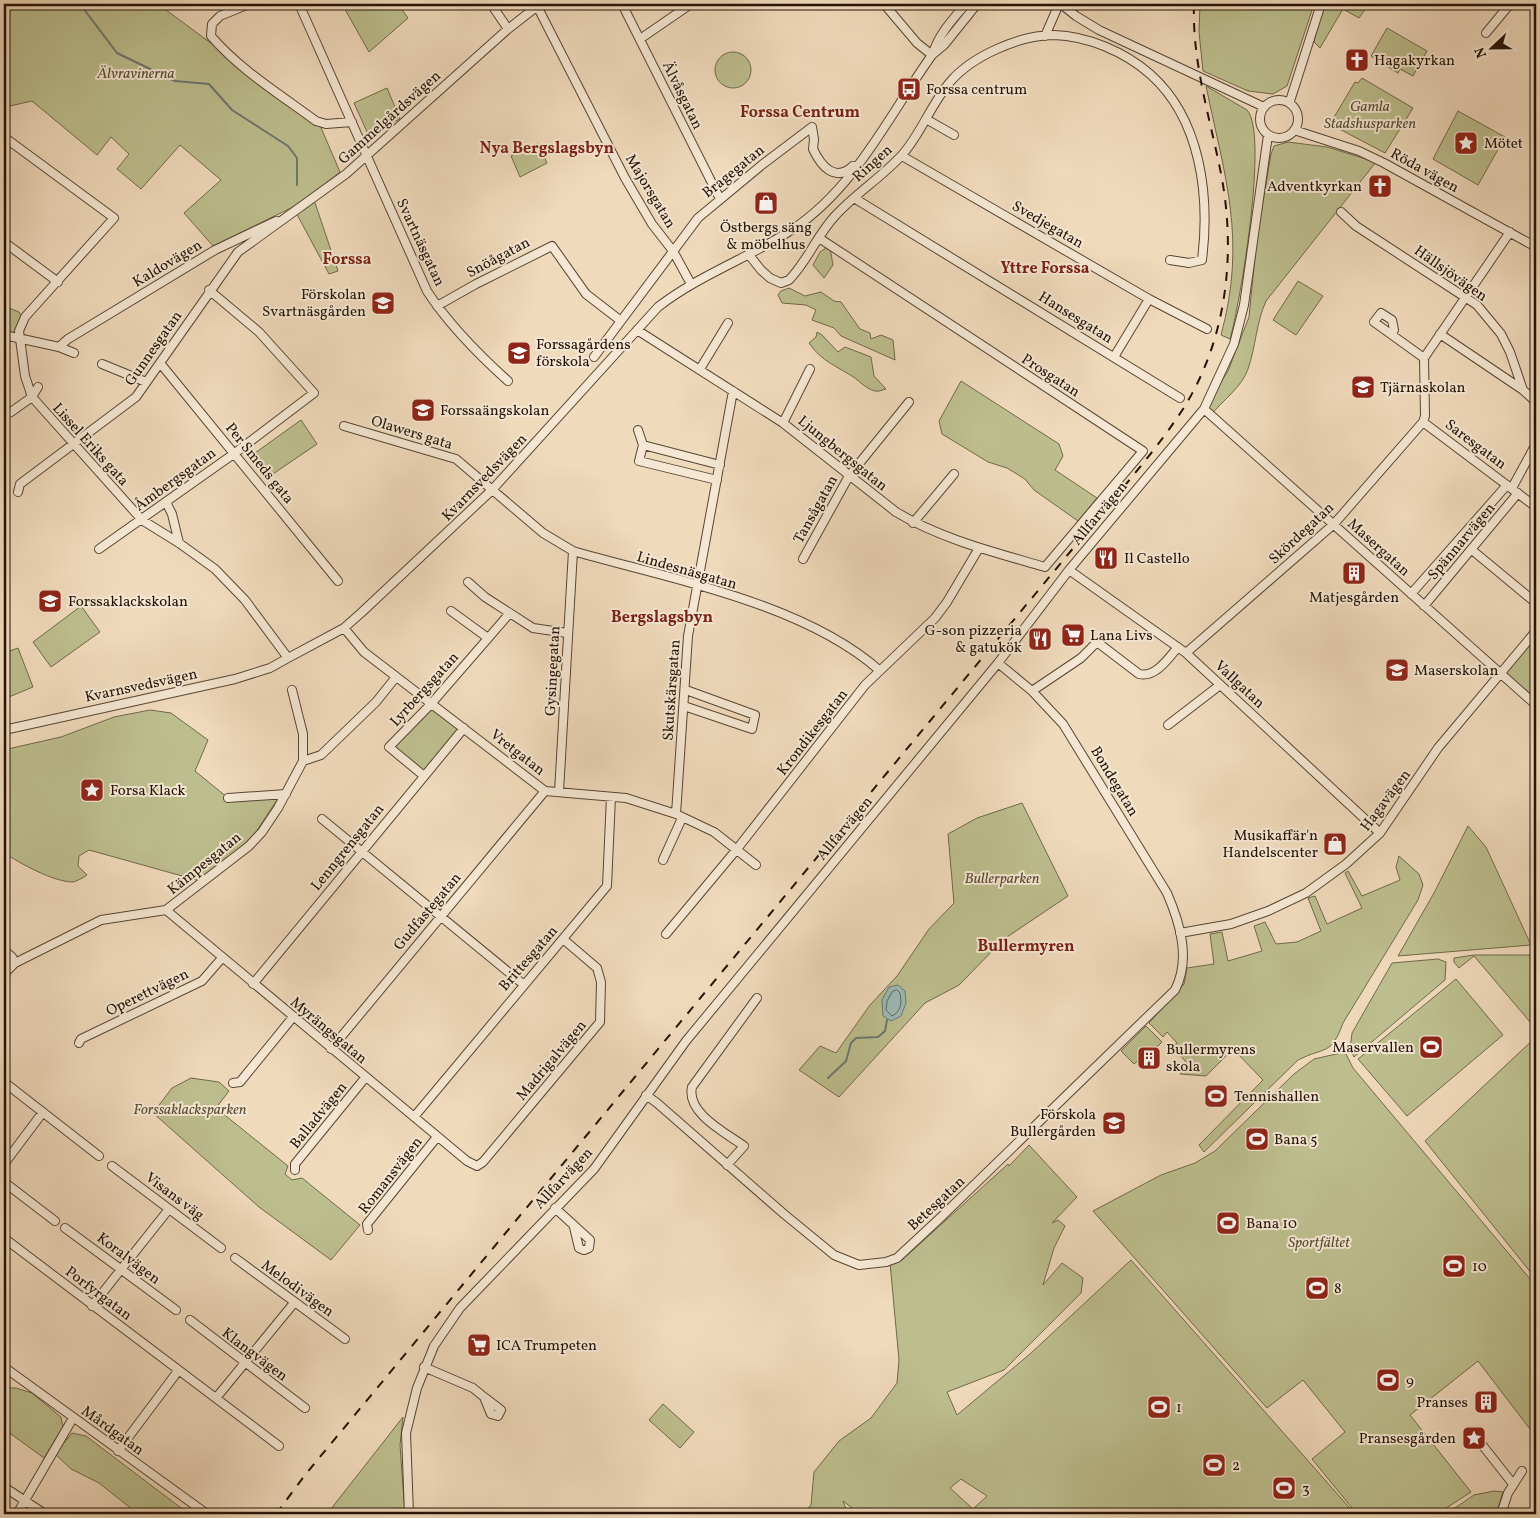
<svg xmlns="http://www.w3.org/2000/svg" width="1540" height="1518" font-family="Vollkorn,serif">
	<rect width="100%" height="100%" fill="#f0dabc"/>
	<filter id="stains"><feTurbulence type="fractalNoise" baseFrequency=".004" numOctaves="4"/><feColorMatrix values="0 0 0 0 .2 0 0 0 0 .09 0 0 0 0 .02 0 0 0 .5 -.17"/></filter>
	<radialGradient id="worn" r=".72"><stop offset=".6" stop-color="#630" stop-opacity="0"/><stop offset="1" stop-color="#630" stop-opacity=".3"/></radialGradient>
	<path fill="#bdbe8e" stroke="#71684a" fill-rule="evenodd" d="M4,4H158L319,123L340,172L312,194L338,271L329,274L293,207L213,246L184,213L221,180L180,145L141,189L117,169L129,154L111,137L97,155L32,101L10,106L4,98Z
		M342,4H398L408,18L369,52Z
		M1200,4H1314L1287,86L1273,94L1248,91L1203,71L1199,32Z
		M1323,4H1369L1359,18L1343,9L1320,48L1314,42Z
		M1387,28L1427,51L1413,76L1400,69L1398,73L1371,56Z
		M715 70a18 18 0 1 1 36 0a18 18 0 1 1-36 0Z
		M1362,78L1413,108L1385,153L1330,124L1355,82L1358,83Z
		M1206,86L1247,110C1269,134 1240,304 1230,339L1221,335C1247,239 1225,178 1206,86Z
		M387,88L400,119L368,134L354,103Z
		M1458,111L1505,137L1478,185L1433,159Z
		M1288,142L1327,147L1376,162L1266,301C1256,323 1256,346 1248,369C1242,387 1223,400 1211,415L1206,406L1228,371L1249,317L1257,237L1271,154L1274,146Z
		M538,143L547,163L520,177L511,156Z
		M826,248H830L833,265L824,278L813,265L820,252Z
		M1298,281L1323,296L1296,335L1273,320Z
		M789,288L805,296L821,292L834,301L841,302L860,329L870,333L871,339L881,335L893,340L895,360L841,336L834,328L812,320L816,310L806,305L782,303L778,295L781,291Z
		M4,306L19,312L22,318L15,334L4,331Z
		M817,332L822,335L838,352L845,347L871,357L874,376L886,389C882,390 878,392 875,391C867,389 861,383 855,378C837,366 822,362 809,343L816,337Z
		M961,381L1059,444L1063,456L1055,470L1097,498L1078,521L1034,490L1025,479L1007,468L988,462L942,434L939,421Z
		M301,420L317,444L270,476L255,453Z
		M81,606L100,632L51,667L33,642Z
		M1536,631V705L1500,674Z
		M18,648L33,687L4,699V653Z
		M431,704L464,728L424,776L389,747Z
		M150,710L171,713L208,740L195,771L228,798L279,797L252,838L200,881L89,850L79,856L78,866L87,875C83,878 77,881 73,882C53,882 20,863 4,853V752L12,748L61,737L114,717Z
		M1022,803L1068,896L1004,939L959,985L925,1003L839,1097L799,1070L820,1046L836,1053L870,1005L897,976L929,929L954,903L948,834L977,818Z
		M1468,826L1486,847L1531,945L1398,956L1434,893Z
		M1399,856L1419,874L1423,885L1418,900L1343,1023C1331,1056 1326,1046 1298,1060L1204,1152L1199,1145L1263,1080L1233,1049L1206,1076L1180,1074L1189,1065L1172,1047L1177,1043L1167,1032L1163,1037L1149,1023L1184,984L1187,968L1214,964L1210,934L1222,932L1228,961L1262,951L1254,926L1265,922L1276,944L1297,942L1321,931L1308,898L1315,896L1327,924L1362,908L1345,873L1348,871L1362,896L1400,880L1396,867Z
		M1474,955H1530L1536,971V1029L1474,956L1459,968L1454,962V958Z
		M1438,959L1446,962L1445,980L1354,1057L1350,1049L1352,1033L1392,963Z
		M1456,979L1503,1035L1407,1116L1358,1059Z
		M1146,1026L1162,1042L1154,1050L1152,1048L1134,1064L1121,1051Z
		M1536,1037V1279L1425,1141Z
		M1345,1052L1353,1068L1536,1286V1437L1478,1361L1410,1415L1471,1492L1437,1514H1357L1312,1459L1345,1432L1303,1380L1267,1408L1093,1211L1161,1175L1195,1163L1215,1151L1294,1074L1314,1059Z
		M191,1078L219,1082L229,1091L216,1108L288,1166L285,1174L292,1180L302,1178L360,1225L331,1260L259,1207L153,1113L172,1088Z
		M1029,1145L1077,1197L1052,1223L1058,1220L1065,1226L1054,1248L1043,1285L1062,1263L1083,1278L1081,1293L1004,1370L947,1392L957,1415L1030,1354L1131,1260L1355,1514H860L843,1501L848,1514H803L811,1505L814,1472L839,1441L871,1418L897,1383L899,1360L890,1263L902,1260L1008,1164L1009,1166ZM961,1479L987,1496L973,1509L950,1488Z
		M4,1388H16L32,1393L61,1417L63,1427L44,1458L4,1429Z
		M663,1404L694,1432L680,1448L649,1420Z
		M403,1417L400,1445L405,1514H327Z
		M72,1433L86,1436L189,1514H138L99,1483L71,1469L55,1454Z
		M1494,1491L1503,1492L1496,1514H1446L1474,1495Z"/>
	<path fill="#9bbab6" stroke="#6c7770" d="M898,985L905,991L906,1003L901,1016L891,1021L883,1016L882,1000L889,987Z"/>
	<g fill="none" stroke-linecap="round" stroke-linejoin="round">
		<path stroke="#60665e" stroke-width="1" d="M897,990L900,993C902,1003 901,1012 892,1016L886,1010L887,1001L892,992Z"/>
		<path stroke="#6c7770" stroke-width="2" d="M80,4L117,53L175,81L209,84L232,110L288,146L297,158V185
			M828,1078L846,1061L851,1043L856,1038L878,1037L885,1031L887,1020"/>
		<g stroke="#584534" stroke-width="10">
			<path id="minor" d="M249,4L220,16L212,24L211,36C239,69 281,95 316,121L326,124L352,122
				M299,4L427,291C449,325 478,354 508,381
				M491,4L508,29
				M536,4L625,178L652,224L673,251L691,284
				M622,4L720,199
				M884,4L917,43L932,55
				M1061,4L1076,16L1099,30L1264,107
				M1486,33L1510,4
				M1045,36L1059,4
				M640,39L691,4
				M933,53C939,34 952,20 966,4
				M1260 119a19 19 0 1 1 38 0a19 19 0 1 1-38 0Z
				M1290,101L1321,4
				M926,119L954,135
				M1294,130L1359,151L1384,163L1536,247
				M4,137L114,218L25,317L19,331L25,376L32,397L11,412L4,415
				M902,156L1149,299L1207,329
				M854,198L1180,398
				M1341,212L1356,226L1477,305L1501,334L1510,352L1523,390L1536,402
				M4,242L58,282
				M749,255L761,270L770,278L781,283L789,280C807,262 817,235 835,216C855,194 882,177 902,155C921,134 931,104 950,82C972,56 1020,35 1054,35C1088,36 1125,52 1150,74C1201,119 1210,196 1202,260L1189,263L1170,260
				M437,306L476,284L552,246L586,294L621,321
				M637,330L783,423L896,512C941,539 994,552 1045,567L1143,451L819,238
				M1392,334L1394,330L1392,320L1381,313L1374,322L1424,358
				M1440,334L1523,390
				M4,335L59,347L68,339L215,250L276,221
				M59,347L74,353
				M594,357L698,218L763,164L812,127L814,139L813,149C821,166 835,183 853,166
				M1114,357L1149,299
				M160,363L338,581
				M102,364L146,382
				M700,369L728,323
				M38,387L32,397L142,520L179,543L215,569L245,600L288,658
				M1204,409L1536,705
				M1423,422L1536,507
				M783,423L810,369
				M344,426L456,459L543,533L573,551C670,579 803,603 879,670
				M638,430L643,445
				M717,480L639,461L643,445L720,465
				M1512,488L1536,444
				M18,492L20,484L136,397L238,252L346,174L508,29L540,4
				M166,502L172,514L179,543
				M913,523L954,474
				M99,549L235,453L314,393L259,332L209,290
				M1472,550L1536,603
				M803,559L849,476L909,402
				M1069,570L1186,653L1380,833
				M468,582L485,597L533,628L567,633
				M1411,594L1507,485
				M1424,606L1518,493
				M451,611L488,638
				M344,628L364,652L545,791L626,798L676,814L714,832L756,865
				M1186,653L1334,524L1423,422L1425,416L1424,358L1510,232
				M1032,691L1081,658L1097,642L1139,674C1155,678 1168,659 1178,647
				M684,706L752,729L755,715L686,690
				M1168,725L1220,685
				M4,730L235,679L270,668L288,658L344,628L361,613L492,490L658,307C699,275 749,258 793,229C856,187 889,115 932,55L944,45L977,4
				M303,761L321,755L376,702L396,677
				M424,776L389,747L431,704L509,614
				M559,792L573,551
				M228,798L286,794
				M676,814L688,636L733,391
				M322,819L523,984
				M663,860L682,818
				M166,910L467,1161L477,1166L483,1162L600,1022L601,982L597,968L563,939
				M1180,933L1231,924L1268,911L1306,893L1346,864L1380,833L1438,748L1536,631
				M666,934L737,849L865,685L935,618L947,602L979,548
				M4,950L12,957L15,963
				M4,974L15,963L101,920L166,910L249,846L262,832L278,808L303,761V734L292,690
				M253,984L464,728
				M79,1043L81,1039L202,981L222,958
				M331,1049L545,791
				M4,1082L99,1156
				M233,1083L240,1082L293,1017
				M646,1095L657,1103L784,1214L834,1255L859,1265L886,1262L897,1258L939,1219L1175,990C1191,959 1180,923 1167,893L1063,724L1032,691L998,663
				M414,1117L607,886L611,797
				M4,1164L43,1112
				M727,1165L744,1146C726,1133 686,1113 692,1087L757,998
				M112,1166L221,1248
				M295,1170V1164L365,1078
				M4,1182L55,1221
				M555,1208L590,1240L589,1248L584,1250L579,1248L574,1227
				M65,1228L176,1310
				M368,1230L367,1224L437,1137
				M4,1238L279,1446
				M235,1258L345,1339
				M92,1306L169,1209
				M190,1320L305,1408
				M4,1367L207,1514
				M424,1367L473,1388L484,1397L491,1414L498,1416L501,1410L484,1397
				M216,1398L294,1303
				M1483,1446L1513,1484
				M118,1451L178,1371
				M4,1487L45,1514
				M17,1514L73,1418
				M409,1514L406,1433L417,1388L434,1346L460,1308L594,1169L686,1041L998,663L1069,570L1204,409L1234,344L1244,305L1268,135
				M1501,1514L1508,1493L1522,1471"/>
		</g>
		<use href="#minor" stroke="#f5e7d3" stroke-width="8"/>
		<path stroke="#251307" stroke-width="2" stroke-dasharray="9 9" stroke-linecap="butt" d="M276,1514L305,1475L1109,505C1134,474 1161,443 1183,409C1226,341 1236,257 1222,179C1211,120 1192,65 1194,4"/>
	</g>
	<defs>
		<g id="church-square" transform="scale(1.25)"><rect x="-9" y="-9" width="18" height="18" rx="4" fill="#8f2418" stroke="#f5e7d3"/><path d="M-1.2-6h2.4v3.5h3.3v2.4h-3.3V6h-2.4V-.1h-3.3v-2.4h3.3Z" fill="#fff"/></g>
		<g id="bus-square" transform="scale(1.25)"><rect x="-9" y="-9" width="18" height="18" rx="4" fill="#8f2418" stroke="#f5e7d3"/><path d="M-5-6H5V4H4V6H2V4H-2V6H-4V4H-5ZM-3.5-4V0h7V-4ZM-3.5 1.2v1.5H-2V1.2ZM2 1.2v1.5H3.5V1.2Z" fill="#fff"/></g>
		<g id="sight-square" transform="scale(1.25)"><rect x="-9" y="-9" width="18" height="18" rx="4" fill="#8f2418" stroke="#f5e7d3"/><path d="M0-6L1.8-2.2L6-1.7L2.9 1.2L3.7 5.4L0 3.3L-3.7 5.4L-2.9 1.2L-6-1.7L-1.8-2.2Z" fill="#fff"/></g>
		<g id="shop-square" transform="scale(1.25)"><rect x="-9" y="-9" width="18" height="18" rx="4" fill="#8f2418" stroke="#f5e7d3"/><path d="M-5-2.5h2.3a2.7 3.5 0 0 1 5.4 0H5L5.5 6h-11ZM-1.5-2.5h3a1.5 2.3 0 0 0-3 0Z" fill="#fff"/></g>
		<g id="school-square" transform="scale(1.25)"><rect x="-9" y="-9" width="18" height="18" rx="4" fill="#8f2418" stroke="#f5e7d3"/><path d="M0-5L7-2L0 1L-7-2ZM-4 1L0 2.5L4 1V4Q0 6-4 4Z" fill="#fff"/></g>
		<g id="restaurant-square" transform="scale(1.25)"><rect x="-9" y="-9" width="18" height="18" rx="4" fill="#8f2418" stroke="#f5e7d3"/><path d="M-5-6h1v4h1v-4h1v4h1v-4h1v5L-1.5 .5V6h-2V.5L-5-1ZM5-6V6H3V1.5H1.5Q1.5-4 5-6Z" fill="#fff"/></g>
		<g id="building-square" transform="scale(1.25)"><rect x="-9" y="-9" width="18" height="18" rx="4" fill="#8f2418" stroke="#f5e7d3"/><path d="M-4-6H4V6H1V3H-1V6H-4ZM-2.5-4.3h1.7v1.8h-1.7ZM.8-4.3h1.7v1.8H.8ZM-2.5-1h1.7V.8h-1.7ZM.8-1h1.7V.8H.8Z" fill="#fff"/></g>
		<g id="supermarket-square" transform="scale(1.25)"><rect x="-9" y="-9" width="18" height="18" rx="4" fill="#8f2418" stroke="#f5e7d3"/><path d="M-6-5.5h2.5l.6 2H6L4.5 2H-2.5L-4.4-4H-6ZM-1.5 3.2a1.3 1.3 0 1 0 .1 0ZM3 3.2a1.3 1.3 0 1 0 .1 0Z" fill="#fff"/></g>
		<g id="stadium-square" transform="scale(1.25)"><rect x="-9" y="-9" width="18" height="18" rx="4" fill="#8f2418" stroke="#f5e7d3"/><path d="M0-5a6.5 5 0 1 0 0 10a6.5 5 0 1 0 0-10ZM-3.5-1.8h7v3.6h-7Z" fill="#fff"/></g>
	</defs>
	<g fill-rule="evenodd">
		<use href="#church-square" x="1357" y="60"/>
		<use href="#bus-square" x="909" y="89"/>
		<use href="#sight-square" x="1466" y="143"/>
		<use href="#church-square" x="1380" y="186"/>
		<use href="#shop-square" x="766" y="203"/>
		<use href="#school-square" x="383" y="303"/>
		<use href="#school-square" x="519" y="353"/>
		<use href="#school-square" x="1363" y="387"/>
		<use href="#school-square" x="423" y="410"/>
		<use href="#restaurant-square" x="1106" y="558"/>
		<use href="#building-square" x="1354" y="573"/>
		<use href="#school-square" x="50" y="601"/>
		<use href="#supermarket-square" x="1073" y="635"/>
		<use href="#restaurant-square" x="1040" y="639"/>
		<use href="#school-square" x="1397" y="670"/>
		<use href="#sight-square" x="92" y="790"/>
		<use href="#shop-square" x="1335" y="844"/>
		<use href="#stadium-square" x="1431" y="1047"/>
		<use href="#building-square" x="1149" y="1058"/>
		<use href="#stadium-square" x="1216" y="1096"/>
		<use href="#school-square" x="1114" y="1123"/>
		<use href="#stadium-square" x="1257" y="1139"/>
		<use href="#stadium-square" x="1228" y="1223"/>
		<use href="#stadium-square" x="1454" y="1266"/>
		<use href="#stadium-square" x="1317" y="1288"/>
		<use href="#supermarket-square" x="479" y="1345"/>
		<use href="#stadium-square" x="1388" y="1380"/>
		<use href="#building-square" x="1486" y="1402"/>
		<use href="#stadium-square" x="1159" y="1407"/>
		<use href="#sight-square" x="1474" y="1438"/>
		<use href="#stadium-square" x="1214" y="1465"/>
		<use href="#stadium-square" x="1284" y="1488"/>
	</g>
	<g text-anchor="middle" stroke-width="4" stroke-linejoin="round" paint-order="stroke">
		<g font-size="15" fill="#251307" stroke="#f5e7d3" text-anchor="start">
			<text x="1374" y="65">Hagakyrkan</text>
			<text x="926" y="94">Forssa centrum</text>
			<text x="1484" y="148">Mötet</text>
			<text x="1362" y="191" text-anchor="end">Adventkyrkan</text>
			<text x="766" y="232" text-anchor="middle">Östbergs säng<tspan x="766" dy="17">&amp; möbelhus</tspan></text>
			<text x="366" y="299" text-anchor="end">Förskolan<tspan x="366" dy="17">Svartnäsgården</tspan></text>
			<text x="536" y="349">Forssagårdens<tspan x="536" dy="17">förskola</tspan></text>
			<text x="1380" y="392">Tjärnaskolan</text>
			<text x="440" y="415">Forssaängskolan</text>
			<text x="1124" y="563">Il Castello</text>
			<text x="1354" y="602" text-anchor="middle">Matjesgården</text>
			<text x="68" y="606">Forssaklackskolan</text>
			<text x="1022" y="635" text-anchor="end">G-son pizzeria<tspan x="1022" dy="17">&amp; gatukök</tspan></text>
			<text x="1090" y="640">Lana Livs</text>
			<text x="1414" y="675">Maserskolan</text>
			<text x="110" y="795">Forsa Klack</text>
			<text x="1318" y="840" text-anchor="end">Musikaffär'n<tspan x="1318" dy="17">Handelscenter</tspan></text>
			<text x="1414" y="1052" text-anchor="end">Maservallen</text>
			<text x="1166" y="1054">Bullermyrens<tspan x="1166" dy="17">skola</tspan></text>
			<text x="1234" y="1101">Tennishallen</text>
			<text x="1096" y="1119" text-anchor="end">Förskola<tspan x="1096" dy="17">Bullergården</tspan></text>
			<text x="1274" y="1144">Bana 5</text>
			<text x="1246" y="1228">Bana 10</text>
			<text x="1472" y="1271">10</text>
			<text x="1334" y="1293">8</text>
			<text x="496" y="1350">ICA Trumpeten</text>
			<text x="1406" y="1385">9</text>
			<text x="1468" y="1407" text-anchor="end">Pranses</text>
			<text x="1176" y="1412">1</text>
			<text x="1456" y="1443" text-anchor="end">Pransesgården</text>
			<text x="1232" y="1470">2</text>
			<text x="1302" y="1493">3</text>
		</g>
		<g font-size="15" font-style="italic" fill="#5a4f36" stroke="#f5e7d3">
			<text x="136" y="78">Älvravinerna</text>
			<text x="1370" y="111">Gamla<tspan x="1370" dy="17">Stadshusparken</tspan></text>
			<text x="1002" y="883">Bullerparken</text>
			<text x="190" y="1114">Forssaklacksparken</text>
			<text x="1319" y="1247">Sportfältet</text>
		</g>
		<g font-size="15" fill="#251307" stroke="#f5e7d3">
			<text transform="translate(683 95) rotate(64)" y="5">Älvåsgatan</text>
			<text transform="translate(389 117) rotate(-42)" y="5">Gammelgårdsvägen</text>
			<text transform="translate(872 163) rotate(-42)" y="5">Ringen</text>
			<text transform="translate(1425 170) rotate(29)" y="5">Röda vägen</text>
			<text transform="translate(733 171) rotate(-39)" y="5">Bragegatan</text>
			<text transform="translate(651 191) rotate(59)" y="5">Majorsgatan</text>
			<text transform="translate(1048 224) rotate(30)" y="5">Svedjegatan</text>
			<text transform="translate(421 242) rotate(65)" y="5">Svartnäsgatan</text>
			<text transform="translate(498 257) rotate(-28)" y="5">Snöågatan</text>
			<text transform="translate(167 263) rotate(-31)" y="5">Kaldovägen</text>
			<text transform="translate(1451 273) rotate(35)" y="5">Hällsjövägen</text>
			<text transform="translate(1076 317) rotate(32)" y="5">Hansesgatan</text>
			<text transform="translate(153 348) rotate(-55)" y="5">Gunnesgatan</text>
			<text transform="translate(1051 375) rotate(33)" y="5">Prosgatan</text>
			<text transform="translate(412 432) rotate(17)" y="5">Olawers gata</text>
			<text transform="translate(91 444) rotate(48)" y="5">Lissel Eriks gata</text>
			<text transform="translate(1476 444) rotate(37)" y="5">Saresgatan</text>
			<text transform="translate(843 453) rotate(39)" y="5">Ljungbergsgatan</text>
			<text transform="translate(260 463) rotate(51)" y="5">Per Smeds gata</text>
			<text transform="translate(484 477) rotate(-46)" y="5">Kvarnsvedsvägen</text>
			<text transform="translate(175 479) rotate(-36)" y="5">Åmbergsgatan</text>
			<text transform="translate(815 509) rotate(-61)" y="5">Tansågatan</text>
			<text transform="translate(1099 513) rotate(-50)" y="5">Allfarvägen</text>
			<text transform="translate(1301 533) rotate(-43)" y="5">Skördegatan</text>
			<text transform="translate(1461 541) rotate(-50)" y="5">Spännarvägen</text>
			<text transform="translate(1379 547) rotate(42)" y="5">Masergatan</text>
			<text transform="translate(687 570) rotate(16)" y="5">Lindesnäsgatan</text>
			<text transform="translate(552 671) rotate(-87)" y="5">Gysingegatan</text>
			<text transform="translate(1240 684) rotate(43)" y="5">Vallgatan</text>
			<text transform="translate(141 685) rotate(-12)" y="5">Kvarnsvedsvägen</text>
			<text transform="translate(424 689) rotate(-48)" y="5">Lyrbergsgatan</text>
			<text transform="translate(671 690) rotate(-86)" y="5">Skutskärsgatan</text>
			<text transform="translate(812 732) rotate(-52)" y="5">Krondikesgatan</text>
			<text transform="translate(518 752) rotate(38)" y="5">Vretgatan</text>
			<text transform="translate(1115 781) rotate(59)" y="5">Bondegatan</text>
			<text transform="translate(1385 800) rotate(-53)" y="5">Hagavägen</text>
			<text transform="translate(844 828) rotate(-50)" y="5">Allfarvägen</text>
			<text transform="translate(347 847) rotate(-51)" y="5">Lenngrensgatan</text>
			<text transform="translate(204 863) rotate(-39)" y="5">Kämpesgatan</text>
			<text transform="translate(427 911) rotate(-50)" y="5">Gudfastegatan</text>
			<text transform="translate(528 958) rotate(-49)" y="5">Brittesgatan</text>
			<text transform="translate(147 992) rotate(-26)" y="5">Operettvägen</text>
			<text transform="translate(329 1030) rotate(40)" y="5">Myrängsgatan</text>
			<text transform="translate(551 1060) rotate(-50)" y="5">Madrigalvägen</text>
			<text transform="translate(318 1115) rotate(-51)" y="5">Balladvägen</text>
			<text transform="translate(390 1175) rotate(-52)" y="5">Romansvägen</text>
			<text transform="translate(563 1178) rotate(-47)" y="5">Allfarvägen</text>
			<text transform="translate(175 1196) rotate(37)" y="5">Visans väg</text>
			<text transform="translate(936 1203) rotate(-43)" y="5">Betesgatan</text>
			<text transform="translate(129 1258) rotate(37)" y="5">Koralvägen</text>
			<text transform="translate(298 1288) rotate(36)" y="5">Melodivägen</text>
			<text transform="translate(99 1293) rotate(37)" y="5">Porfyrgatan</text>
			<text transform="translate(255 1354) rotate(37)" y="5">Klangvägen</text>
			<text transform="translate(113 1430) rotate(36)" y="5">Mårdgatan</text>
		</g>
		<g font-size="16" font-weight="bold" fill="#7a1f14" stroke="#f5e7d3">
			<text x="800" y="117">Forssa Centrum</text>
			<text x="547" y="153">Nya Bergslagsbyn</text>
			<text x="347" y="264">Forssa</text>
			<text x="1045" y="273">Yttre Forssa</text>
			<text x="662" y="622">Bergslagsbyn</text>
			<text x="1026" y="951">Bullermyren</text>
		</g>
	</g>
	<rect width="1540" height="1518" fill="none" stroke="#f0dabc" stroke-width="20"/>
	<rect x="5" y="5" width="1530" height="1508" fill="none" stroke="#251307" stroke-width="2.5"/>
	<rect x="10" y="10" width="1520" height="1498" fill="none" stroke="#251307"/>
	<g transform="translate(1492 48) rotate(248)" stroke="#f5e7d3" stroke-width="4" paint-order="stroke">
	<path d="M0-4L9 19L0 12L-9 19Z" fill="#251307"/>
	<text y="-8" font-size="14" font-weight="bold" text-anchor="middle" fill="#251307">N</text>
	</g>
	<rect width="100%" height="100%" filter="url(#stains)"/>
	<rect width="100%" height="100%" fill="url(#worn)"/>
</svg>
